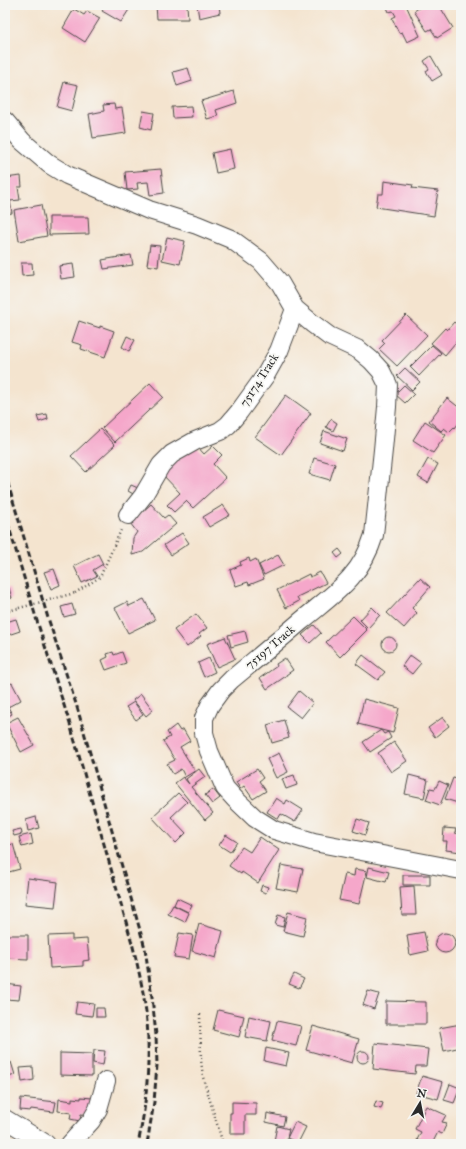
<svg xmlns="http://www.w3.org/2000/svg" width="466" height="1149" font-family="'IM FELL Great Primer',serif">
	<rect width="100%" height="100%" fill="#f6f6f2"/>
	<filter id="ink" filterUnits="userSpaceOnUse"><feTurbulence type="fractalNoise" baseFrequency=".025" numOctaves="2"/><feDisplacementMap in="SourceGraphic" scale="8" xChannelSelector="R" yChannelSelector="G"/><feConvolveMatrix kernelMatrix="1 2 1 2 8 2 1 2 1" color-interpolation-filters="sRGB"/></filter>
	<filter id="wash" filterUnits="userSpaceOnUse"><feTurbulence type="fractalNoise" baseFrequency=".012" numOctaves="4" result="noise"/><feDisplacementMap in="SourceGraphic" scale="16" xChannelSelector="R" yChannelSelector="G"/><feGaussianBlur stdDeviation="0.9" result="paint"/><feColorMatrix in="noise" values="0 0 0 0 0 0 0 0 0 0 0 0 0 0 0 0 0 1.4 0 .05"/><feComposite in="paint" operator="in"/></filter>
	<g filter="url(#wash)">
		<rect width="100%" height="100%" fill="#f4e4cf"/>
		<g id="blocks">
			<path fill="#f5a7ca" d="M106,5H132L121,22L102,11Z
				M156,5H187L188,19H157Z
				M197,5H219L220,13L199,18Z
				M386,5H406L420,36L407,42L402,32L399,33L392,18L396,16L393,11L389,12Z
				M424,5H439L453,28L437,38L431,29L427,31L414,11Z
				M74,9L84,15L87,11L100,18L85,42L63,28Z
				M431,56L442,75L432,81L426,71L429,69L424,61Z
				M188,68L192,81L177,86L173,72Z
				M64,82L78,85L72,111L57,107Z
				M234,91L237,103L216,110L218,116L207,119L201,101Z
				M114,104L115,109L122,108L126,133L93,138L89,114L104,111L103,105Z
				M191,106L192,117L173,118L172,107Z
				M143,111L154,113L151,130L140,127Z
				M230,149L234,169L216,173L212,153Z
				M161,169L164,193L150,195L148,182L137,183L138,189L127,190L125,172Z
				M21,176L22,187H18L20,200L10,201L12,213L5,214V178Z
				M384,181L413,185L412,188L438,191L434,216L376,207L378,194H383Z
				M41,205L47,236L19,241L14,210Z
				M49,217H88L89,234L49,235Z
				M167,237L185,241L180,264L162,260Z
				M150,245L160,246L158,267L147,265Z
				M131,255L133,265L104,269L102,260Z
				M21,263H32L33,275L22,276Z
				M73,264L75,277L61,279L59,266Z
				M406,315L427,335L397,366L379,349L385,343L382,340Z
				M79,321L100,328V326L114,331L105,357L81,349L82,345L72,342Z
				M454,322L461,328V336L445,355L431,343L445,328L447,330Z
				M127,336L135,340L129,351L122,347Z
				M432,345L441,353L419,376L410,367Z
				M405,368L420,382L412,390L397,376Z
				M150,383L163,397L115,442L102,428Z
				M404,385L414,394L405,403L395,394Z
				M286,395L311,413L281,455L255,437Z
				M447,398L461,409V420L455,428L454,427L449,432L444,428L441,431L429,421Z
				M47,414L48,419L39,422L37,416Z
				M331,419L337,423L333,431L326,427Z
				M425,421L446,435L433,453L413,440Z
				M100,429L115,445L86,472L71,456Z
				M324,431L347,439L343,451L320,443Z
				M195,444L204,454L213,446L222,455L213,464L226,478L193,508L186,501L174,512L167,505L180,493L162,474Z
				M314,458L335,464L330,480L309,474Z
				M428,459L438,464L428,483L418,477Z
				M131,485L138,488L135,495L128,491Z
				M151,504L164,518L168,515L176,524L143,552L132,555L133,538L137,532L130,523Z
				M223,505L230,515L209,527L203,517Z
				M182,533L189,543L171,555L164,545Z
				M339,549L343,554L338,558L334,553Z
				M98,554L103,564L93,570L97,576L82,583L74,566Z
				M278,555L284,565L264,575L259,565Z
				M249,558L250,562L256,559L264,579L249,585L248,582L236,586L230,570L241,565L240,562Z
				M54,569L60,585L51,589L44,572Z
				M320,572L326,583L297,597L299,601L286,608L277,590L309,574L310,577Z
				M420,578L430,587L412,608L417,613L404,628L387,613Z
				M9,588L12,598L5,600V589Z
				M144,599L155,620L128,633L115,608L127,602L129,606Z
				M72,604L75,614L64,617L61,607Z
				M372,607L380,615L368,628L360,620Z
				M196,614L207,628L199,634L201,636L187,647L174,630Z
				M353,616L367,630L340,657L326,642Z
				M16,619L20,631L5,636V620L6,622Z
				M314,625L321,633L310,643L302,635Z
				M245,631L248,642L231,647L228,635Z
				M382 644a7 7 0 1 1 14 0a7 7 0 1 1-14 0Z
				M225,637L235,659L217,667L207,644Z
				M113,652L114,655L122,652L126,663L106,670L102,660L108,657L107,654Z
				M363,655L385,672L378,680L356,664Z
				M410,655L421,663L412,674L402,666Z
				M209,658L215,672L204,677L198,663Z
				M285,658L293,670L286,675V676L267,689L260,678L277,666L276,664Z
				M12,683L21,700L8,707L12,714L5,718V686Z
				M299,691L313,703L301,718L287,707Z
				M141,694L153,710L146,716L133,700Z
				M364,699L399,708L393,733L358,724Z
				M134,702L143,715L136,720L126,707Z
				M18,717L34,745L21,752L6,723Z
				M443,717L449,726L435,737L428,728Z
				M284,720L289,738L272,743L267,725Z
				M176,725L180,731L183,729L190,741L180,747L195,771L185,777L181,769L173,774L167,764L175,760L163,741L170,737L167,732Z
				M381,730L384,734L388,732L391,738L370,752L363,742Z
				M394,742L407,761L391,772L378,753Z
				M279,753L288,772L276,778L267,759Z
				M199,769L205,777L191,787L213,813L205,820L175,783L183,777L189,784L186,779Z
				M257,769L263,778L259,781L266,791L253,799L244,786L240,789L236,782Z
				M294,775L297,785L286,789L282,779Z
				M409,775L428,780L424,798L405,794Z
				M453,778L461,780V792L458,803L445,799Z
				M439,781L448,785L440,805L426,800L430,788L435,789Z
				M213,789L220,798L212,804L205,795Z
				M178,793L187,802L171,817L186,833L176,843L152,817Z
				M276,798L285,804L287,800L303,810L295,822L281,814L278,819L267,812Z
				M36,817L39,828L28,831L26,820Z
				M357,819L369,823L365,835L353,831Z
				M444,828L456,829L455,833L461,834V852L446,850L447,841H443Z
				M21,829L22,834L14,836L12,831Z
				M31,834L33,844L22,847L19,837Z
				M226,835L237,842L230,852L219,845Z
				M260,837L279,850L258,883L242,872L241,874L229,866L242,847L250,852Z
				M13,844L20,869L5,873V846Z
				M281,865L303,869L298,892L276,888Z
				M369,867L389,872L386,882L367,877Z
				M355,869L367,871L359,904L339,900L345,874L354,876Z
				M403,875H430V885H403Z
				M28,878L58,882L55,907L25,904Z
				M262,885L268,887L266,893L260,891Z
				M414,886L416,915H402L400,887Z
				M177,898L192,905L188,912L174,905Z
				M173,905L189,913L185,922L168,914Z
				M288,912L307,917L303,936L283,931Z
				M278,915L285,917L283,927L275,925Z
				M199,924L223,931L216,958L192,951Z
				M424,932L428,951L410,955L407,935Z
				M435 943a10 10 0 1 1 20 0a10 10 0 1 1-20 0Z
				M179,933L193,935L189,959L174,957Z
				M5,935H28V959L5,958Z
				M72,935V940L87,939L89,960L83,961V966L50,968L48,936Z
				M294,974L304,979L299,988L289,984Z
				M5,984L21,986L19,1000L5,999Z
				M368,991L379,994L374,1009L363,1005Z
				M386,1001L426,1002V1024H386Z
				M77,1002L94,1004L92,1016L75,1014Z
				M96,1008H104L105,1017H96Z
				M218,1010L244,1016L239,1037L213,1030Z
				M249,1016L271,1021L267,1041L245,1037Z
				M277,1021L301,1026L296,1046L272,1040Z
				M461,1024V1047L444,1051L439,1028Z
				M313,1026L359,1039L352,1063L306,1050Z
				M375,1043L428,1049L426,1066H416L415,1074L373,1069Z
				M266,1048L289,1053L286,1066L264,1061Z
				M94,1050L105,1051L103,1065L93,1063Z
				M357 1057a6 6 0 1 1 12 0a6 6 0 1 1-12 0Z
				M60,1053L92,1054V1076L60,1075Z
				M11,1062L15,1075L5,1078V1064Z
				M33,1067L34,1080L22,1082L20,1068Z
				M422,1076L443,1082L438,1099L416,1093Z
				M450,1084L460,1088L454,1103L444,1100Z
				M81,1097L92,1098L90,1115L81,1114L80,1121L70,1119L71,1113L58,1111L59,1099L72,1101V1098L81,1099Z
				M21,1098L56,1102L54,1112L31,1109L30,1111L20,1110Z
				M376,1101L383,1103L381,1109L374,1107Z
				M232,1102L256,1103V1115H245V1134H230V1113H232Z
				M426,1106L446,1115L442,1122L447,1123L442,1134L438,1132L432,1144H428L417,1140L421,1132L415,1129Z
				M267,1113L285,1117L283,1126L266,1122Z
				M295,1122L306,1127L298,1143L287,1138Z
				M277,1126L289,1129L286,1143L274,1141Z"/>
		</g>
	</g>
	<g filter="url(#ink)">
		<use href="#blocks" fill-opacity="0" stroke="#494744" stroke-width="1"/>
		<g fill="none" stroke-linecap="round" stroke-linejoin="round">
			<g stroke="#494744" stroke-width="20">
				<path id="minor" d="M5,121L22,141L49,164L67,175L149,210L197,225L231,239L261,261L280,283L295,309L313,324L329,336L359,350L371,360L381,371L388,385L387,407L383,450L374,535C361,578 333,594 300,622C278,641 255,660 232,679L221,690L210,705L204,718V733L209,751L225,788L235,799L255,818L274,830L314,842L461,870
					M128,515L143,496L161,465L172,454L195,441L220,431L228,425L239,412L265,376L279,351L295,309
					M5,1119L46,1144
					M70,1144L91,1121L98,1109L106,1081"/>
			</g>
			<path stroke="#494744" stroke-width="2.5" stroke-dasharray="1 3" stroke-linecap="butt" d="M75,593L100,577L121,530
				M5,612L19,608
				M200,1014L201,1060L203,1077L223,1144"/>
			<use href="#minor" stroke="#fff" stroke-width="18"/>
			<path stroke="#2b2b2b" stroke-width="3" stroke-dasharray="6 3" stroke-linecap="butt" d="M5,474L48,618L77,707L145,948L152,997L156,1035L157,1065L154,1102L147,1144
				M5,514L37,621L70,724L132,943C138,966 143,989 146,1012C151,1054 147,1103 138,1144"/>
			<path stroke="#494744" stroke-width="2.5" stroke-dasharray="1 3" stroke-linecap="butt" d="M19,608L75,593"/>
		</g>
	</g>
	<g text-anchor="middle" stroke-width="3.5" stroke-linejoin="round" paint-order="stroke">
		<g font-size="12" fill="#2b2b2b" stroke="#f6f6f2">
			<text transform="translate(259 380) rotate(-57)" y="4">75174 Track</text>
			<text transform="translate(270 647) rotate(-40)" y="4">75197 Track</text>
		</g>
	</g>
	<rect width="466" height="1149" fill="none" stroke="#f6f6f2" stroke-width="20"/>
	<g transform="translate(420 1103) rotate(10)" stroke="#f6f6f2" stroke-width="3" paint-order="stroke">
	<path d="M0-3L7 15L0 10L-7 15Z" fill="#2b2b2b"/>
	<text y="-6" font-size="11" font-weight="bold" text-anchor="middle" fill="#2b2b2b">N</text>
	</g>
</svg>
